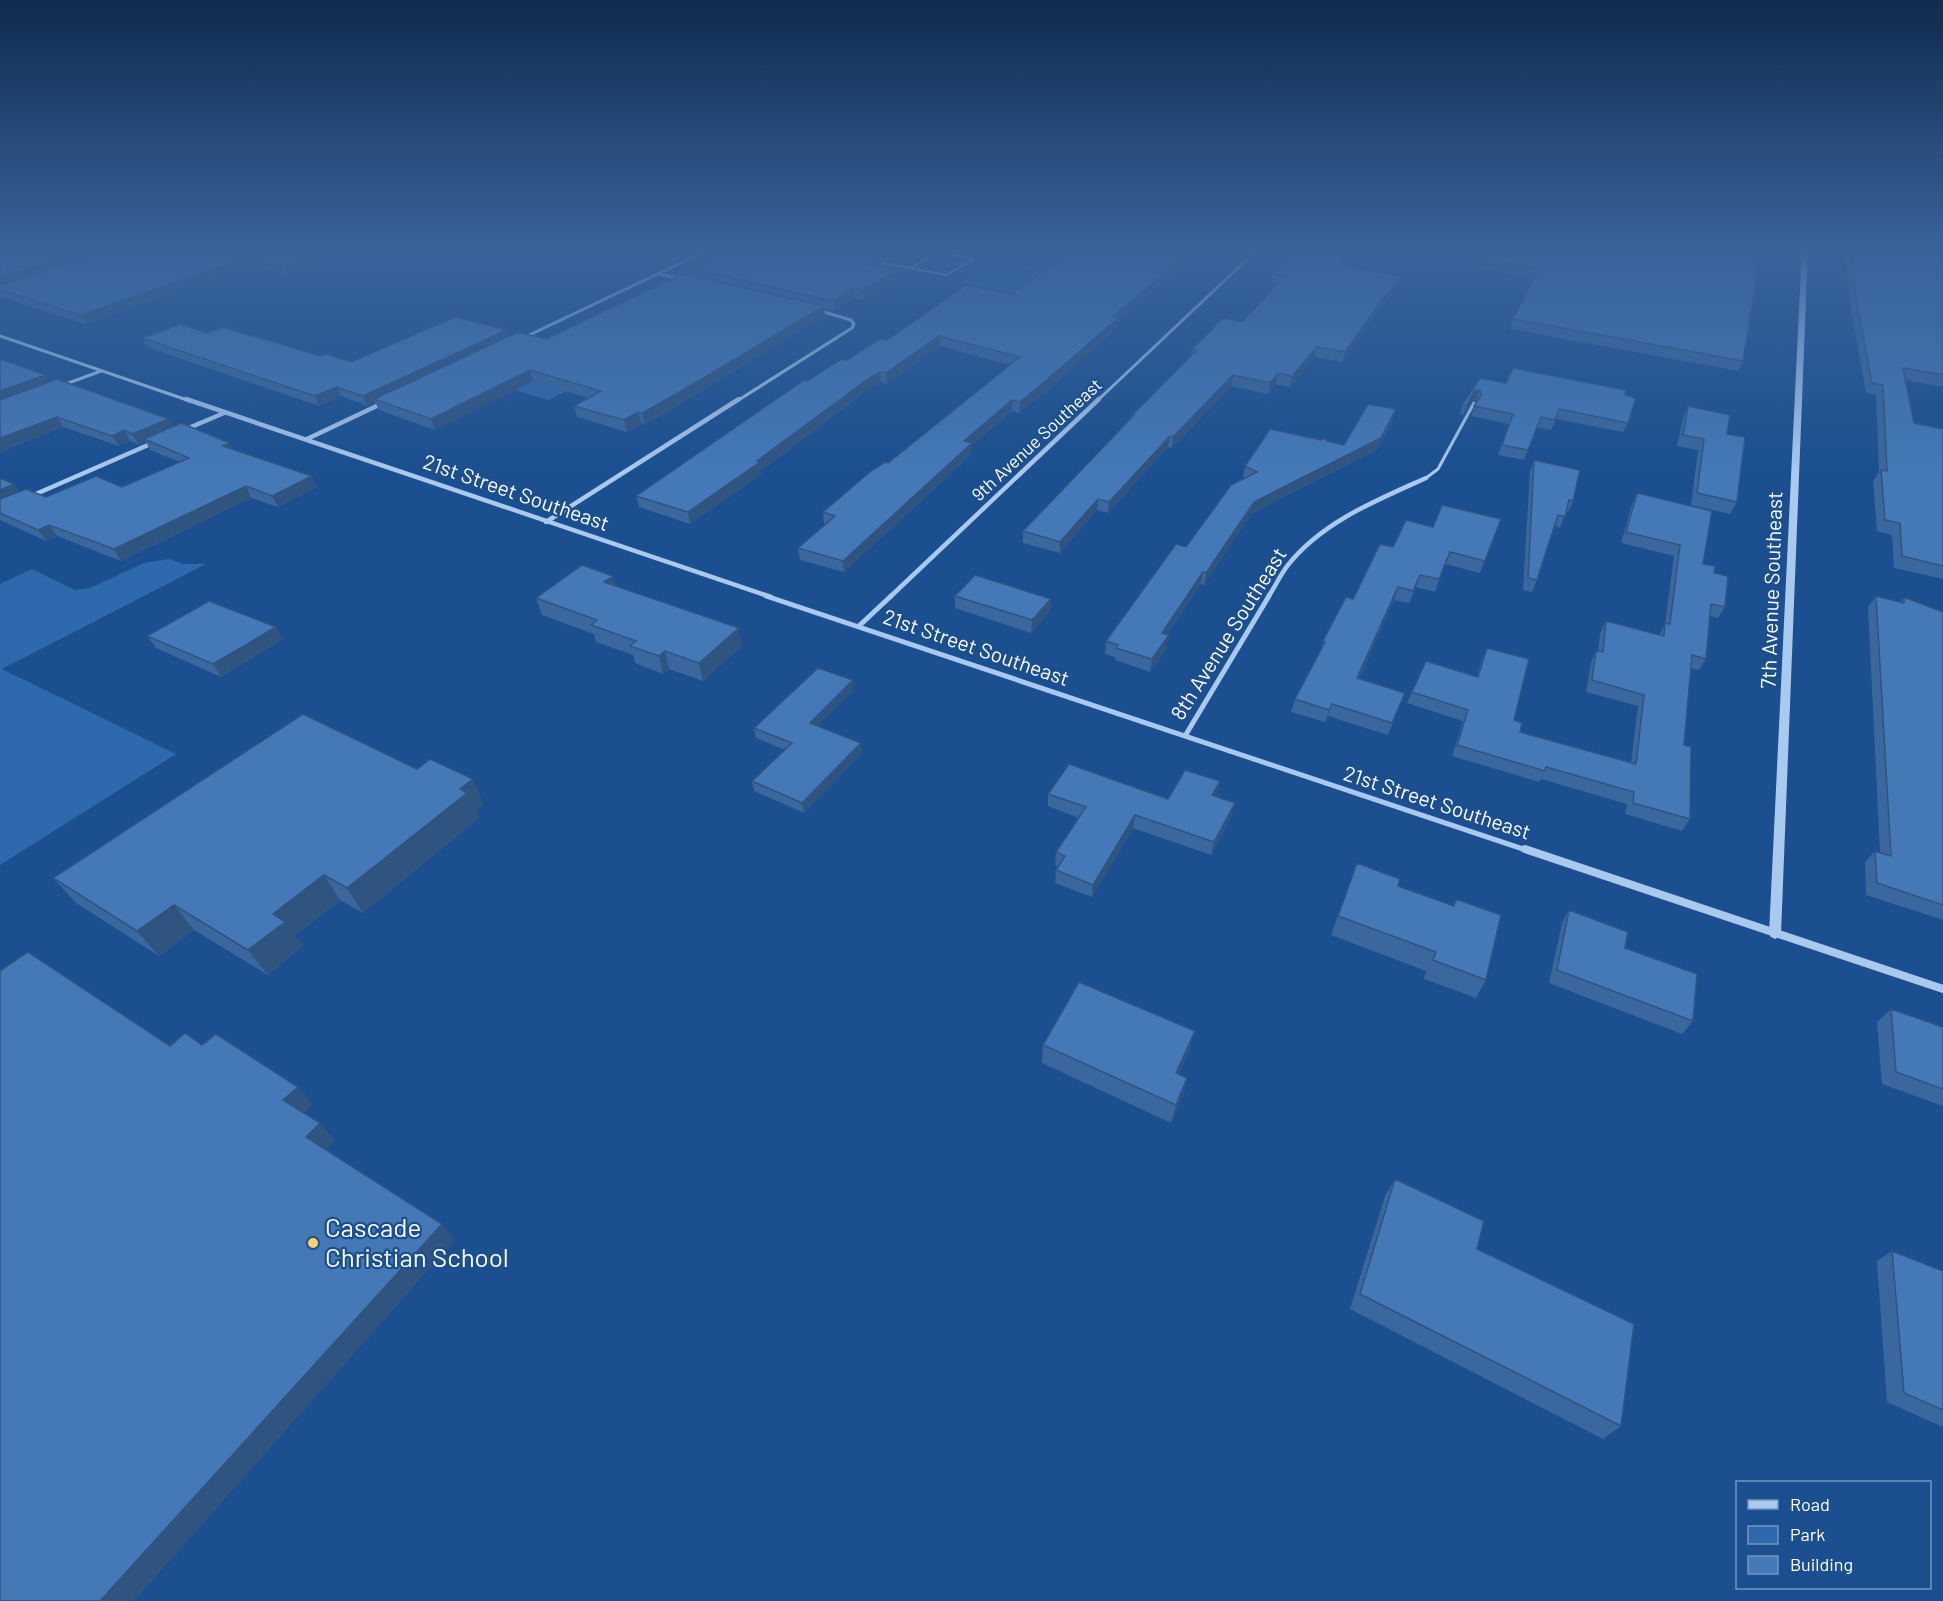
<svg xmlns="http://www.w3.org/2000/svg" width="1943" height="1601" font-family="Barlow,sans-serif">
	<rect width="100%" height="100%" fill="#1b4f8f"/>
	<path fill="#2e69ad" d="M995,260L1055,271L1022,295L961,283Z
		M533,381L567,391L549,400L515,390Z
		M169,559L183,564H206L2,669L176,754L0,865V584L32,569L75,590L90,588L144,563Z"/>
	<g fill="none" stroke-linecap="round" stroke-linejoin="round">
		<path stroke="#a9c9ee" stroke-width="2" d="M938,252L973,259L946,275L910,268Z
			M877,262L910,268"/>
		<path stroke="#a9c9ee" stroke-width="3" d="M1426,478L1438,469L1474,403"/>
		<path stroke="#a9c9ee" stroke-width="3" d="M1836,248L1853,251
			M658,274L681,279
			M0,336L190,401
			M523,338L712,248
			M63,385L101,371
			M737,401L852,328L854,324L851,320L817,310
			M1097,401L1259,248"/>
		<path stroke="#a9c9ee" stroke-width="4.5" d="M186,399L771,597
			M184,430L224,413
			M307,439L383,403
			M29,497L155,442
			M546,522L739,399
			M890,597L1099,399
			M1268,597C1275,587 1280,575 1288,565C1322,522 1377,500 1426,478"/>
		<path stroke="#a9c9ee" stroke-width="5" d="M766,596L1529,851
			M859,626L891,596
			M1185,736L1269,596"/>
		<path stroke="#a9c9ee" stroke-width="8" d="M1525,849L1943,989"/>
		<path fill="#a9c9ee" fill-rule="evenodd" d="M1802,248H1808L1781,934L1779,937L1775,939L1771,937L1769,934Z"/>
	</g>
	<path fill="#3a679d" d="M0,248H437L427,252L419,250L408,251L375,264L340,257L289,275L253,266L85,324L0,297Z
		M820,248H913L891,261L882,259V266L880,267L898,281L864,300L854,298L834,311L824,309L825,316L680,404L645,425L641,423L627,432L577,417L574,406L589,398L533,381L435,430L379,410L375,402L367,406L341,396L319,406L147,347L142,338L207,333L351,362L507,330L508,336L546,339L694,277L693,269L802,257Z
		M1131,248H1205L1117,322V328L1050,388L1019,413L1012,411L972,445V454L844,572L800,560L798,548L825,524H824L823,512L888,463L1010,365L940,346L887,384L881,382L869,389L761,471L762,474L690,524L639,507L636,496L807,381L887,340L1126,252Z
		M1295,248H1358L1344,266L1400,285L1378,311L1342,362L1315,357L1290,387L1276,384L1268,394L1232,386L1172,448L1168,447L1108,513L1097,510L1060,553L1023,543V531L1131,418L1132,415L1191,355L1192,349L1242,322L1277,285L1272,284L1273,274Z
		M1482,248H1767L1765,251H1756L1743,361L1738,371L1510,329L1513,319L1534,278L1472,267L1475,258Z
		M1847,248H1943V387L1905,380L1914,423L1943,429V579L1894,568L1892,535L1877,531L1873,481L1879,472L1876,395L1866,393L1852,314L1844,253Z
		M0,359L46,375L50,382L169,419L173,427L233,449L317,487L278,507L251,498L121,561L57,536L46,541L0,520V478L14,484L19,491L46,497L122,487L180,462L150,450L146,442L139,445L130,441L119,446L63,427L0,452Z
		M1480,378L1506,383L1625,395L1628,423L1623,432L1556,419L1551,430L1537,427L1524,460L1498,455L1509,424L1471,416L1477,402L1476,400L1471,401L1463,415L1460,414L1463,404Z
		M1688,406L1727,434L1737,502L1730,514L1691,505L1698,450L1677,446L1683,418Z
		M1393,420L1377,450L1251,514L1204,585L1201,584L1167,635V648L1150,672L1115,660V657L1105,654L1106,641L1244,478H1243L1245,466L1327,441L1344,445Z
		M1534,460L1573,501L1568,512H1566L1560,528L1554,526L1537,580L1532,592L1523,590L1530,471Z
		M1637,493L1703,564L1714,573L1725,607L1718,618L1710,616L1706,659L1699,670L1690,668L1684,745L1690,819L1682,831L1625,814L1627,804L1541,779L1539,782L1452,756L1463,721L1407,703L1412,692L1477,676L1482,659L1487,648L1514,720L1520,732L1631,763L1638,706L1586,692L1591,662L1596,651H1598L1600,633L1606,621L1659,635L1665,624L1674,556L1621,543L1632,504Z
		M1501,519L1480,573L1445,564L1435,592L1416,587L1409,603L1394,600L1359,679L1405,693L1388,735L1328,716L1325,722L1291,712L1295,699L1320,652L1323,641L1353,599L1393,547L1433,527Z
		M616,586L742,646L703,681L669,669L663,674L635,663L633,655L596,642L594,634L542,615L536,598Z
		M955,596L1051,599L1050,611L1031,633L955,608Z
		M1876,596L1901,602L1904,597L1943,612V920L1866,895L1865,862L1875,851L1880,853L1868,607Z
		M147,636L283,639L221,677L156,648Z
		M853,690L817,726L862,753L804,813L754,791L752,781L785,750L756,738L754,728Z
		M1220,781L1216,796L1232,815L1211,855L1133,828L1092,897L1055,883L1056,870L1058,867L1055,865L1056,852L1079,818L1048,806V794L1168,799Z
		M484,804L476,811L479,818L363,913L340,900L295,936L303,946L268,975L194,930L159,956L76,903L53,878Z
		M1357,863L1398,886L1453,906L1456,899L1486,980L1476,998L1424,979L1426,971L1331,935Z
		M1569,910L1625,948L1693,1021L1682,1034L1549,983L1562,923Z
		M1891,1009L1943,1027V1106L1882,1084L1877,1022Z
		M1043,1045L1190,1049L1179,1074L1187,1078L1183,1096L1171,1123L1042,1063Z
		M1395,1179L1477,1249L1621,1426L1603,1439L1350,1309L1385,1196Z
		M1892,1251L1943,1271V1427L1887,1402L1877,1261Z"/>
	<path fill="#305480" d="M96,248H129L0,288V277Z
		M336,248L340,257L289,275L285,266Z
		M390,248H418L419,250L408,251L375,264L372,255Z
		M425,248H437L427,252Z
		M896,248H913L891,261V251Z
		M1195,248H1205L1117,322V328L1050,388L1019,413L1020,402L1112,317Z
		M1353,248H1358L1337,274L1339,265Z
		M882,256V266L868,275L867,265Z
		M249,257L253,266L85,324L80,315Z
		M897,271L898,281L864,300L863,290Z
		M1402,276L1400,285L1378,311L1342,362L1345,352L1381,301Z
		M853,288L854,298L834,311L833,301Z
		M824,306L825,316L645,425L642,413Z
		M507,330L509,340L374,399L375,402L367,406L363,396Z
		M939,336L940,346L887,384L886,373Z
		M1317,347L1315,357L1290,387L1292,376Z
		M530,370L533,381L435,430L431,419Z
		M880,372L881,382L869,389L761,471L762,474L690,524L688,512L868,379Z
		M1278,373L1276,384L1268,394L1270,383Z
		M46,375L52,386L0,404V391Z
		M1233,375L1232,386L1172,448L1173,437Z
		M337,387L341,396L319,406L315,396Z
		M1480,390L1476,400L1471,401L1463,415L1467,405L1474,391Z
		M1012,400V411L972,445V454L844,572L843,561L964,441Z
		M1396,409L1393,420L1377,450L1251,514L1204,585L1206,573L1254,502L1381,438Z
		M638,412L641,423L627,432L624,420Z
		M57,417L63,427L0,452V438Z
		M169,419L175,429L144,439L146,442L139,445L132,434Z
		M124,430L130,441L119,446L112,436Z
		M1170,436L1168,447L1108,513L1109,502Z
		M230,443L236,454L223,446Z
		M312,476L317,487L278,507L272,496Z
		M14,484L22,495L0,504V490Z
		M246,486L251,498L121,561L114,549Z
		M1098,499L1097,510L1060,553V542Z
		M49,525L57,536L46,541L38,530Z
		M1203,572L1201,584L1160,645L1162,633Z
		M613,576L618,593L604,582Z
		M1398,587L1394,600L1353,691L1357,678Z
		M1051,599L1050,611L1031,633L1032,620Z
		M276,627L283,639L221,677L213,664Z
		M739,628L742,646L703,681L699,663Z
		M1169,635L1167,648L1150,672L1152,659Z
		M665,651L669,669L663,674L659,656Z
		M853,680V690L811,732L810,723Z
		M1332,704L1328,716L1325,722L1329,710Z
		M861,743L862,753L804,813L802,803Z
		M473,779L484,804L476,811L479,818L363,913L347,888L460,789Z
		M1220,781L1217,794L1209,808L1212,795Z
		M1235,803L1232,815L1211,855L1214,842Z
		M1135,815L1133,828L1092,897L1093,885Z
		M324,875L340,900L295,936L303,946L268,975L248,950L273,914Z
		M174,905L194,930L159,956L137,931Z
		M1195,1031L1190,1049L1171,1091L1176,1073Z
		M1187,1078L1183,1096L1171,1123L1176,1105Z
		M298,1087L313,1105L299,1118L283,1100Z
		M320,1123L335,1140L322,1154L306,1137Z
		M442,1224L455,1240L134,1601H100Z"/>
	<path fill="#4478b7" stroke="#305480" stroke-width="1.5" d="M0,248H96L0,277Z
		M121,248H335L285,266L249,257L80,315L0,290V285Z
		M338,248H390L372,255Z
		M734,248H757L802,257L820,248H849L853,251L882,256L867,265L897,271L863,290L853,288L833,301L693,269Z
		M875,248H896L891,251Z
		M1076,248H1107L1126,252L1131,248H1195L1112,317L1118,318L1050,377L1020,402L1012,400L964,441L972,443L843,561L798,548L835,516L823,512L871,471L885,462L888,463L1020,357L939,336L886,373L880,372L868,379L757,461L760,462L688,512L636,496L804,380L807,381L841,359L847,360L880,339L887,340L967,285L1011,294Z
		M1295,248H1353L1339,265L1402,276L1381,301L1345,352L1317,347L1292,376L1278,373L1270,383L1233,375L1173,437L1170,436L1109,502L1098,499L1060,542L1023,531L1134,415H1132L1197,350L1192,349L1223,318L1242,322L1285,276L1273,274Z
		M1482,248H1756V282L1743,361L1513,319L1539,269L1475,258Z
		M1850,248H1880L1943,257V375L1903,368L1914,423L1943,429V566L1902,556L1900,523L1885,520L1881,470L1887,471L1883,385L1872,383L1857,304Z
		M682,274L824,306L678,393L642,413L638,412L624,420L574,406L601,391L530,370L431,419L374,399L518,332L546,339Z
		M455,317L507,330L363,396L337,387L315,396L142,338L181,324L207,333L223,327L321,356L326,354L351,362Z
		M0,359L46,375L0,391Z
		M1513,368L1626,390L1625,395L1636,398L1628,423L1559,409L1555,420L1541,417L1528,450L1502,445L1513,414L1474,406L1481,395L1480,390L1474,391L1467,405L1463,404L1480,378L1506,383Z
		M57,379L169,419L132,434L124,430L112,436L57,417L0,438V400Z
		M1368,404L1396,409L1381,438L1254,502L1206,573L1203,572L1162,633L1169,635L1152,659L1116,648L1118,645L1106,641L1176,544L1186,547L1231,485L1257,472L1245,466L1270,429L1321,440L1325,438L1327,441L1344,445Z
		M1688,406L1730,415L1727,434L1745,437L1737,502L1697,493L1704,439L1683,435Z
		M181,423L230,443L223,446L312,476L272,496L246,486L114,549L49,525L38,530L0,513V499L26,489L46,497L96,476L122,487L189,458L144,439Z
		M1534,460L1580,470L1573,501L1569,500L1565,517L1558,515L1537,580L1528,578Z
		M0,478L14,484L0,490Z
		M1637,493L1712,511L1703,564L1715,566L1714,573L1728,576L1725,607L1711,604L1706,659L1692,655L1684,745L1691,747L1690,819L1633,803L1634,792L1546,767L1545,771L1457,745L1468,710L1412,692L1426,661L1478,677L1487,648L1529,659L1514,720L1522,723L1520,732L1636,764L1644,695L1592,680L1596,651L1603,652L1606,621L1664,636L1665,623L1670,624L1680,545L1626,532Z
		M1442,505L1501,519L1485,561L1450,552L1439,579L1420,575L1413,591L1398,587L1357,678L1405,693L1392,723L1332,704L1329,710L1295,699L1325,642L1323,641L1346,597L1353,599L1380,544L1393,547L1406,520L1433,527Z
		M582,565L613,576L604,582L739,628L699,663L665,651L659,656L630,646L636,641L591,625L597,620L536,598Z
		M975,575L1051,599L1032,620L955,596Z
		M1876,596L1904,603V597L1943,612V905L1877,883L1875,851L1891,856Z
		M209,601L276,627L213,664L147,636Z
		M818,668L853,680L810,723L861,743L802,803L752,781L792,743L754,728Z
		M303,714L417,769L430,759L473,779L460,789L467,793L347,888L324,875L273,914L285,922L248,950L174,905L137,931L53,878Z
		M1069,764L1168,799L1185,770L1220,781L1212,795L1235,803L1214,842L1135,815L1093,885L1056,870L1065,856L1056,852L1086,807L1048,794Z
		M1357,863L1400,879L1398,886L1454,906L1456,899L1501,915L1486,980L1433,960L1436,952L1338,916Z
		M1569,910L1628,932L1625,948L1697,974L1693,1021L1557,970Z
		M28,952L170,1046L185,1033L202,1045L216,1034L298,1087L283,1100L320,1123L306,1137L442,1224L100,1601H0V971Z
		M1079,982L1195,1031L1176,1073L1187,1078L1176,1105L1043,1045Z
		M1891,1009L1943,1027V1089L1896,1072Z
		M1395,1179L1484,1221L1477,1249L1634,1324L1621,1426L1360,1294Z
		M1892,1251L1943,1271V1410L1904,1393Z"/>
	<linearGradient id="sky" x2="0" y2="1"><stop stop-color="#0f2b4f"/><stop offset="0.53" stop-color="#39639b"/><stop offset="1" stop-color="#39639b" stop-opacity="0"/></linearGradient>
	<rect width="1943" height="472" fill="url(#sky)"/>
	<circle fill="#ffd166" stroke="#1b4f8f" stroke-width="2" cx="313" cy="1243" r="6"/>
	<g text-anchor="middle" stroke-width="4.5" stroke-linejoin="round" paint-order="stroke">
		<g font-size="18" fill="#fff" stroke="#1b4f8f">
			<text transform="translate(1037 440) rotate(-43)" y="6">9th Avenue Southeast</text>
		</g>
		<g font-size="21" fill="#fff" stroke="#1b4f8f">
			<text transform="translate(516 493) rotate(19)" y="7">21st Street Southeast</text>
			<text transform="translate(1772 590) rotate(-88)" y="7">7th Avenue Southeast</text>
			<text transform="translate(1229 634) rotate(-58)" y="7">8th Avenue Southeast</text>
			<text transform="translate(976 648) rotate(19)" y="7">21st Street Southeast</text>
			<text transform="translate(1437 803) rotate(18)" y="7">21st Street Southeast</text>
		</g>
		<g font-size="26" fill="#fff" stroke="#1b4f8f" text-anchor="start">
			<text x="325" y="1237">Cascade<tspan x="325" dy="30">Christian School</tspan></text>
		</g>
	</g>
	<rect x="1736" y="1481" width="195" height="108" fill="#1b4f8f" stroke="#7695bc" stroke-width="1.5"/>
	<rect x="1748" y="1500" width="30" height="9" fill="#a9c9ee" stroke="#7695bc" stroke-width="1.5"/>
	<text x="1790" y="1511" font-size="18" fill="#ffffff">Road</text>
	<rect x="1748" y="1526" width="30" height="18" fill="#2e69ad" stroke="#7695bc" stroke-width="1.5"/>
	<text x="1790" y="1541" font-size="18" fill="#ffffff">Park</text>
	<rect x="1748" y="1556" width="30" height="18" fill="#4478b7" stroke="#7695bc" stroke-width="1.5"/>
	<text x="1790" y="1571" font-size="18" fill="#ffffff">Building</text>
</svg>
